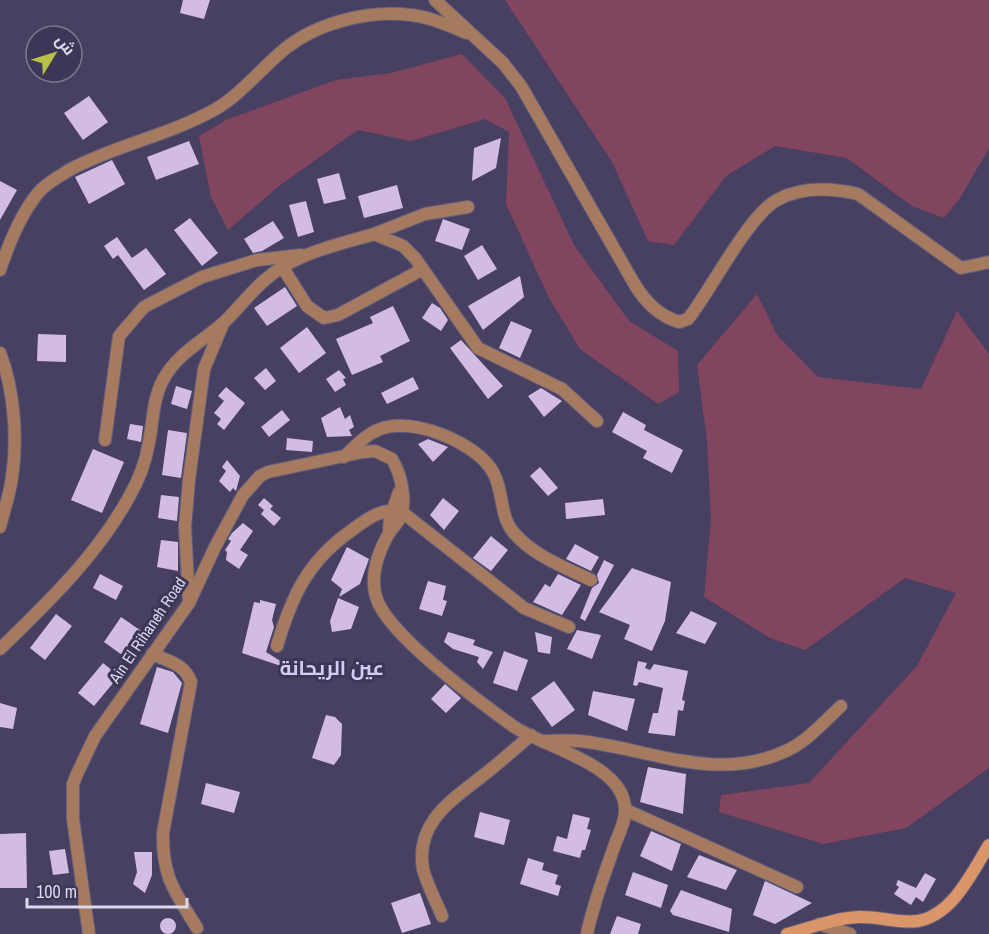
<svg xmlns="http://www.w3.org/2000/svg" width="989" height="934" font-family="'Archivo Narrow',Cairo,sans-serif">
	<rect width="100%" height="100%" fill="#474061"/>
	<path fill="#824560" d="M505,0H989V148L960,198L944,218L912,206L847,158L775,146L726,176L674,245L648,241L612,162Z
		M462,54L505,98L574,245L629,321L678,351L679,392L658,404L580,349L549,298L506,204L509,132L485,119L411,141L358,130L279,186L228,230L211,197L199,136L226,120L336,80L391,73Z
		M757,294L777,335L818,377L921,389L957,311L989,354V768L906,828L823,844L719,812L721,795L809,783L917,666L956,593L905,578L805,650L770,638L704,597L711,519L707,440L697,365Z"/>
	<path fill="#d3bce1" d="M183,0H210L204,19L180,13Z
		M89,96L108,122L83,140L64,113Z
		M501,138L496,168L472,181L474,148Z
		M189,141L199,164L156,180L147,157Z
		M112,160L125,184L89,204L75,177Z
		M339,173L346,199L324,204L317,179Z
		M0,181L17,190L0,220Z
		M397,185L403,208L364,218L358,196Z
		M306,201L314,232L298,237L289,205Z
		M190,218L218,253L202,266L174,230Z
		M443,219L470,229L462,250L435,241Z
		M273,221L284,238L262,251L253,253L244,239Z
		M117,237L132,258L146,248L166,274L144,290L118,255L113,259L104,246Z
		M482,245L497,269L478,280L464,256Z
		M520,276L524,297L483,330L468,306Z
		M285,287L297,306L267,326L254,308Z
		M432,303L440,308L448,320L441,331L422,318Z
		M393,306L410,341L380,356L383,362L352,375L336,339L373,323L370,317Z
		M511,321L532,330L520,358L499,348Z
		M307,327L326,353L299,373L280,348Z
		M38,334L66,335V362L37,361Z
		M461,340L503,386L488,399L450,348Z
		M266,368L276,381L265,390L254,378Z
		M339,370L346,378L343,379L346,385L335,392L326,379Z
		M413,377L419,389L387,404L381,393Z
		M176,386L192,391L187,409L171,404Z
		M226,387L245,403L224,430L217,424L221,419L214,413L224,401L218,396Z
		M541,388L562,401L544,417L528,396Z
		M340,407L345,419L350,415L354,427L349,430L352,436L327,437L321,418Z
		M282,410L290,420L269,437L261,427Z
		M623,412L646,425L644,430L683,450L672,473L643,458L647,451L612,432Z
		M130,424L143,426L141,442L127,439Z
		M168,430L187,433L181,478L162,475Z
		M287,438L313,441L312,452L286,450Z
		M428,439L448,447L433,462L418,444Z
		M93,449L124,462L102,513L71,500Z
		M227,460L240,476L236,491L233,488L230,492L219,481L226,471L222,467Z
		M540,467L558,488L548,496L530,476Z
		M161,495L179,497L177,521L158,518Z
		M264,498L273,506L270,509L281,518L274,526L261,514L264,510L258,505Z
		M443,498L459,511L444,530L430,515Z
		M603,499L605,515L566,519L565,503Z
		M243,523L253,531L240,550L248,555L239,569L226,560L227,552L225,550L231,541L228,539L232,533Z
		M491,536L508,550L491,571L473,558Z
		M161,540L178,542V571L157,567Z
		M575,544L599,557L591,571L566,559Z
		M347,547L369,559L360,584L339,597L342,589L331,580Z
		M604,560L614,565L585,621L580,618L592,588L599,583L597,575Z
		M632,568L671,582L665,621L652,651L624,639L630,625L599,612Z
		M100,574L123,586L116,600L93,588Z
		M558,574L581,585L562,615L533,602L545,584L550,587Z
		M428,581L446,586L443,600L447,601L442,616L419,609Z
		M338,598L359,607L351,629L332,632L330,621Z
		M260,600L276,604L272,620L274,627L266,652L282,662L281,666L242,653L254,602L260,603Z
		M691,611L717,623L705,644L676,633Z
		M56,614L72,626L45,660L30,648Z
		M121,617L147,635L129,660L104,642Z
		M577,630L601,635L592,659L567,649Z
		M448,632L475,640L473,645L493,652L483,669L477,662L479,657L453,649L444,642Z
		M535,632L552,637L550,654L538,652Z
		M504,651L528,660L517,691L493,683Z
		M638,661L647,663L645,668L650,670L654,664L688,671L682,700L685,701L683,711L678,710L675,736L648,733L653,713H658L663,688L639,682L637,686L633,685Z
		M103,663L119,676L94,706L78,693Z
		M157,667L173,672L182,683L168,733L140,724Z
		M554,681L575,710L552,727L531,698Z
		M445,684L461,698L446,713L431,699Z
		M593,691L635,699L627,731L588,715Z
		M0,703L17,708L13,729L0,727Z
		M326,715L335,717L342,724L341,755L334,765L312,758Z
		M648,767L686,774L683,814L640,802Z
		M206,783L240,792L234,813L201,804Z
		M480,812L510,820L504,845L474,837Z
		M573,814L590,818L587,829L591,830L585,850H582L580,858L553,851L557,836L567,839Z
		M651,831L681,844L672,871L640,856Z
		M26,833L27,888H0V834Z
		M65,849L69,873L53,875L49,851Z
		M134,852H152V875L145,893L133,884L137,872Z
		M699,855L737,870L726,890L687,877Z
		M528,858L544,863L542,870L558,875L555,884L561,886L558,896L520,884Z
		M633,872L668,885L661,908L625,895Z
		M925,873L936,879L923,902L916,897L911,905L894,894L899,887L896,885L898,880L916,888Z
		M765,881L795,895L812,903L775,924L753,915Z
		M681,890L732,909L729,932L673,915L670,911Z
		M420,893L431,924L402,933L391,903Z
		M617,916L641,924L638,934H610Z
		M160 926a8 8 0 1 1 16 0a8 8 0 1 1-16 0Z"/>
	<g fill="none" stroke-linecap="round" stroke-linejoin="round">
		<g stroke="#655f7d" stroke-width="14">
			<path id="minor" d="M435,0L503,63L521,86L635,285C646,303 659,316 679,322L688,319C711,290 748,216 777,200C802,186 831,188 858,194L961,268L989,262
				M374,234L425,214L468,207
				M283,268L307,306L324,318L338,315L423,269
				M0,270C9,243 20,215 38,193C46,183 60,176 71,169C117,145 169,135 214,110C242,94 261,68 286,48C319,22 369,10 411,15C431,17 449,26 467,33
				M0,353C14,389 18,439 12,477C10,494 4,510 0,527
				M105,440L119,336L144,307L202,277L257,260L301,255
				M344,457C355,446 365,435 380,429C412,416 477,443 493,472C504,491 499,516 514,533C534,556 564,567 591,580
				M189,603L185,527L189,480L204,369L223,324
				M277,646C292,595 308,561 352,530C367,519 382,507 402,512L524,608L569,627
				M0,649C48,602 96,557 129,497C139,480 146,461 149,442C153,422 153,398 163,380C176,355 201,342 222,324C237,311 249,293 266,279C296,253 337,245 374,234L403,246L415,258L478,348L562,389L597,421
				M152,654C168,661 185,664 191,682L163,833C162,877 175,892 197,928
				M543,741C555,741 568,740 580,741C651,749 718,784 788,750C808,740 824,722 841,706
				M626,810L797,887
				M442,916C436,901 427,885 423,869C415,823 451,801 481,777C498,764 515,749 531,735"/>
		</g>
		<g stroke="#655f7d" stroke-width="14">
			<path id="tertiary" d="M389,533L390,518L399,492
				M819,924L850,934
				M89,934L73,819V784L77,774L95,736L189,603L215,547L243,495L260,476L268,472L363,452L375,451L392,459C401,474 408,503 399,520C396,525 391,529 388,535C376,556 367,585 381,608C402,644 477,700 513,726C542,747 623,763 625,808C626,822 618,835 614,847C604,876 593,904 587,934"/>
		</g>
		<g stroke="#655f7d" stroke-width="14">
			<path id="secondary" d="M787,934C811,928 834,918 859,917C878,916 899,924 918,921C953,915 972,872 989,845"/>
		</g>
		<use href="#minor" stroke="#a57a5f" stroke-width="12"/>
		<use href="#tertiary" stroke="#a57a5f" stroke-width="12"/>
		<use href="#secondary" stroke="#da9569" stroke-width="12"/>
	</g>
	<g text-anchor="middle" stroke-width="6" stroke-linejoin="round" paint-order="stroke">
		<g font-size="16" fill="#dcd9ed" stroke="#3d3656">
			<text transform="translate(147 630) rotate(-56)" y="6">Ain El Rihaneh Road</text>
		</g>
		<g font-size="20" font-weight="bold" fill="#d3ccf4" stroke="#3d3656">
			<text x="332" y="675">عين الريحانة</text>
		</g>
	</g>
	<g transform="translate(54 54) rotate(52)"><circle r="28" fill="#3d3656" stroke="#7d7792" stroke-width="1.5"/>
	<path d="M0-4.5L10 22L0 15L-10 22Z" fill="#b8c147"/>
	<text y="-9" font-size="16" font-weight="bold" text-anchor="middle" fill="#dcd9ed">ش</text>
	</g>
	<path d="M27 898v9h160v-9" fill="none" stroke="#dcd9ed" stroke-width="3"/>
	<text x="36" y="898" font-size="18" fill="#dcd9ed" stroke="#3d3656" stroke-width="4.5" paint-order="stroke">100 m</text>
</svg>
